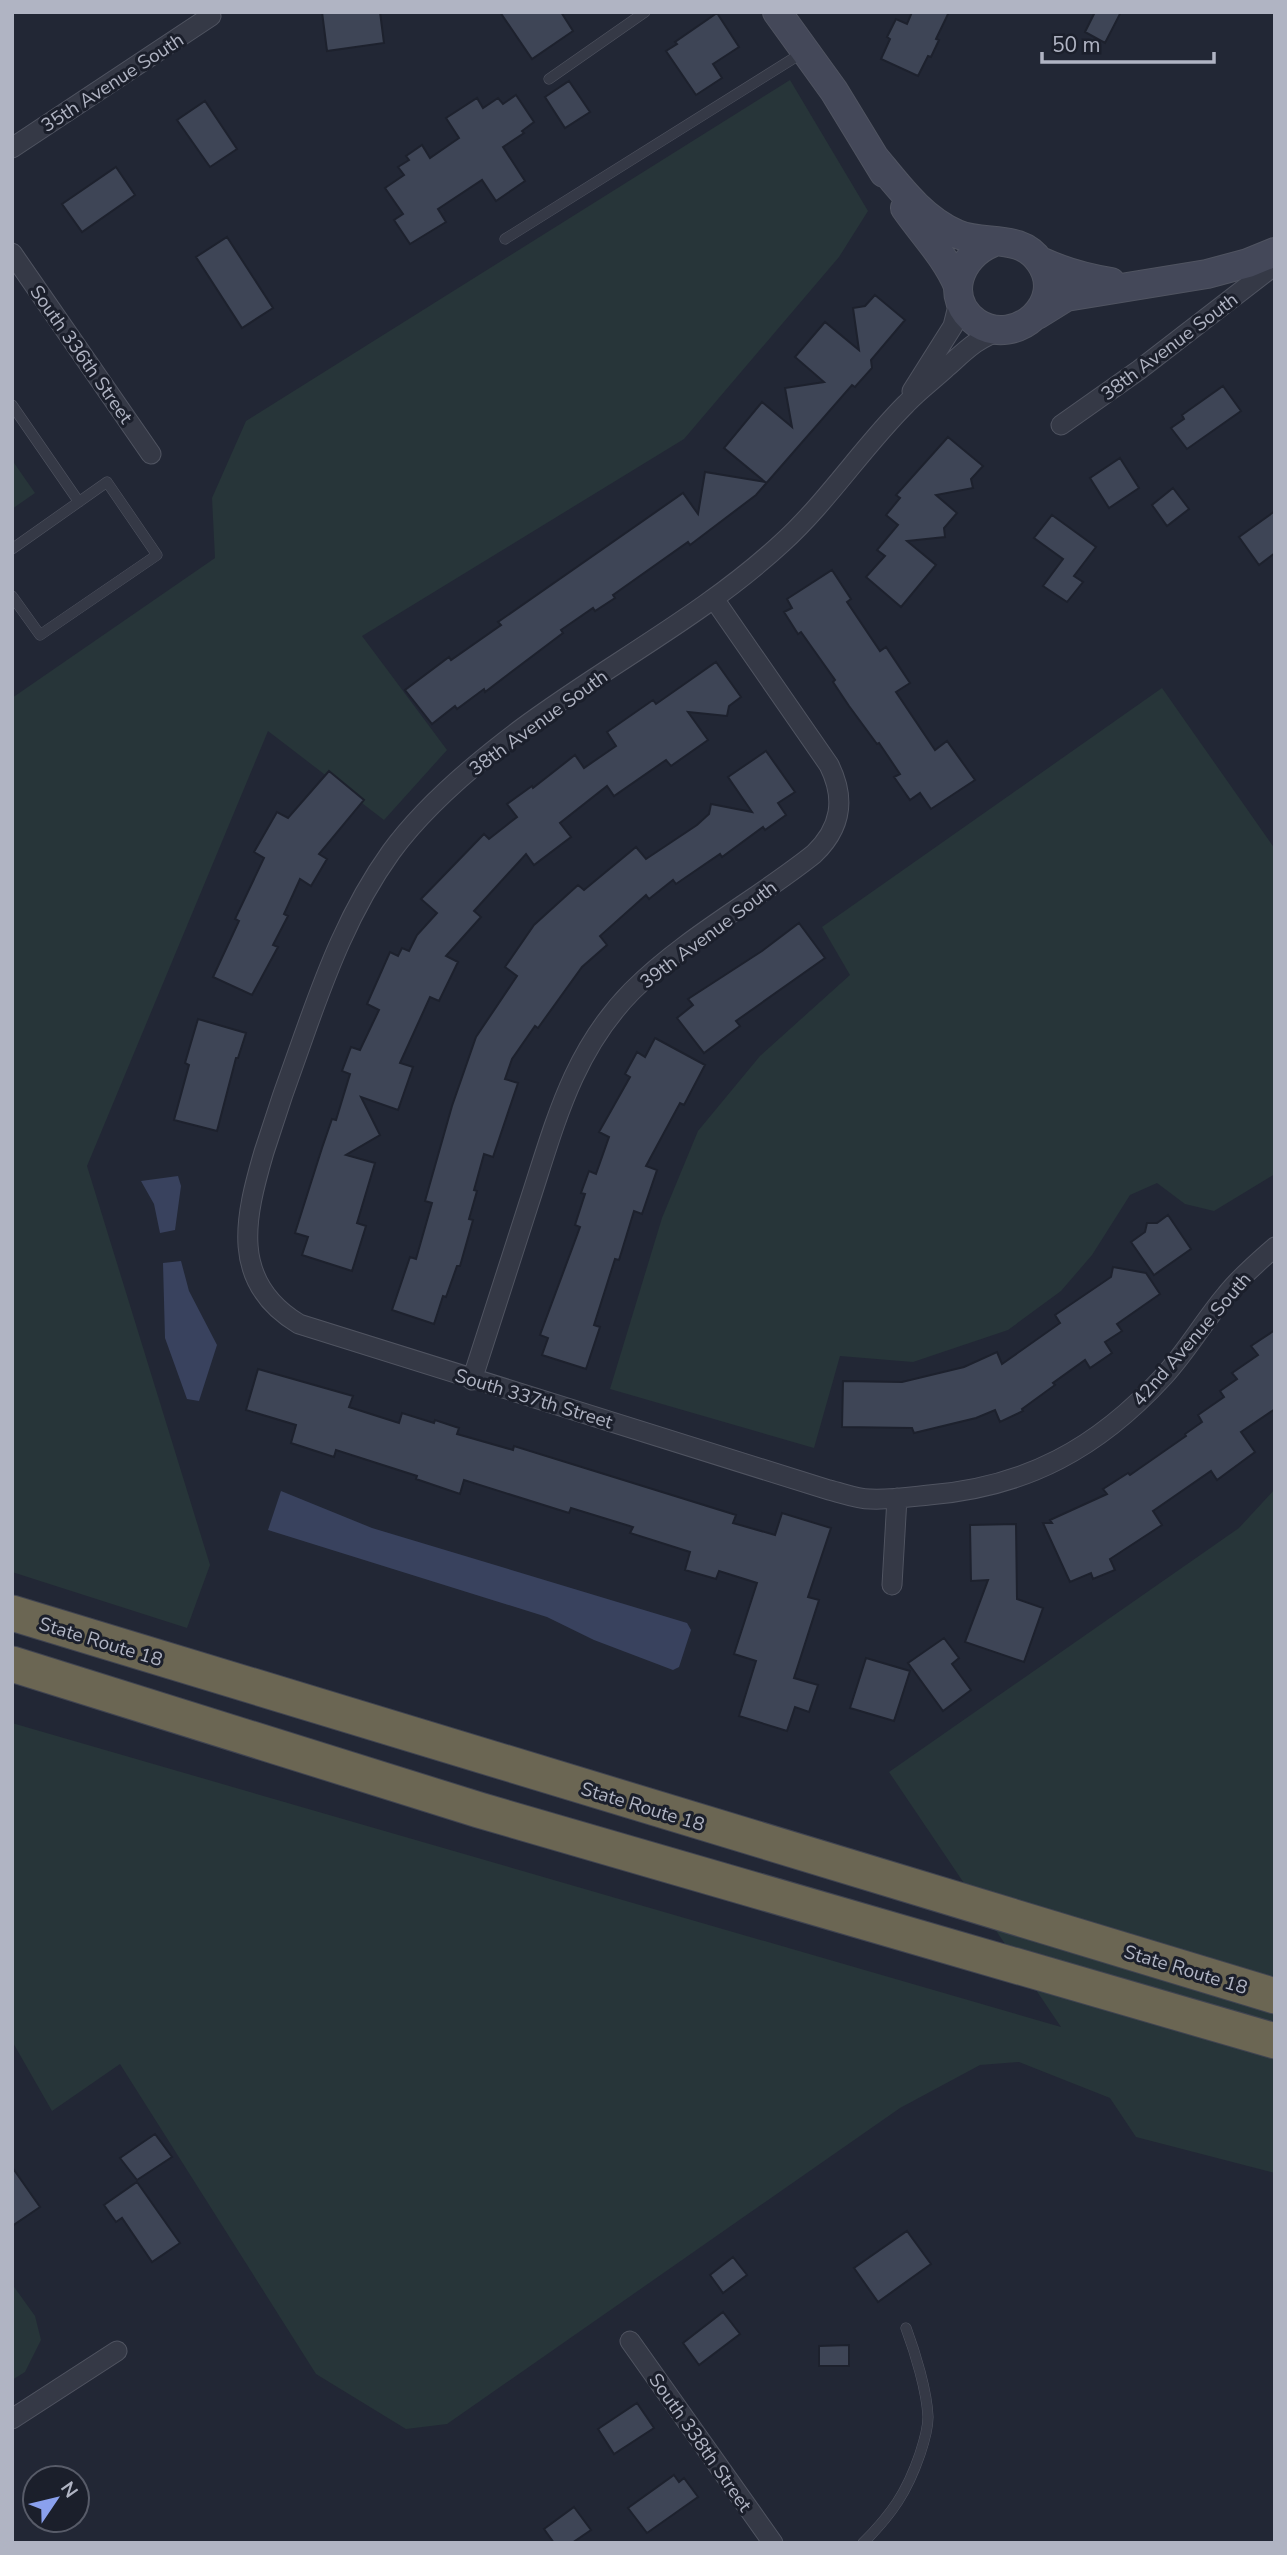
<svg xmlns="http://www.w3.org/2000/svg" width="1287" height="2555" font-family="'Nunito Sans',sans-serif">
	<rect width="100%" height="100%" fill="#222735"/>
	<path fill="#273539" d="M790,80L868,211L839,257L684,439L362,636L447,750L384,820L268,731L87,1166L210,1565L187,1628L12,1572V698L215,558L212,498L246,421Z
		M12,460L35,493L12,509Z
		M1162,688L1275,849V1174L1214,1211L1185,1204L1157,1183L1130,1195L1092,1255L1061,1291L1008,1330L913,1362L840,1356L814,1448L610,1389L662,1218L698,1131L760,1056L850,975L822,927Z
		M1275,1489V2173L1136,2137L1110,2098L1019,2062L980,2065L900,2108L447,2424L406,2429L316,2374L120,2064L52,2111L12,2041V1723L1061,2027L889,1772L1239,1528Z
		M12,2284L35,2316L41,2340L25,2372L12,2380Z"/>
	<path fill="#39425e" d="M178,1176L181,1186L175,1230L160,1233L154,1204L141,1181Z
		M181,1261L189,1291L217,1345L199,1401L187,1399L165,1338L163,1263Z
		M281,1491L372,1528L687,1623L691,1630L679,1667L673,1670L594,1640L547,1617L268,1530Z"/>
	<path fill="#3e4556" stroke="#1d212d" stroke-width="2" d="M322,12H380L384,43L327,51Z
		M500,12H561L573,31L532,59Z
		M912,12H949L936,39L939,40L931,57L928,56L918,76L881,59L890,39L887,37L896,19L907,24Z
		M1095,12H1121L1105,43L1085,32Z
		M717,13L739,47L713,64L722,78L696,95L666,51L677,44L675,42Z
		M569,81L590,112L565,128L545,97Z
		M516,95L534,122L522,131L524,133L503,147L525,181L496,201L482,180L438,209L446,222L410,244L394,220L403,214L385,188L404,175L398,167L409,160L406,156L422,145L430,158L459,138L446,118L477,98L483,108L498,98L503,104Z
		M205,101L237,149L210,167L177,120Z
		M116,167L135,195L82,232L62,204Z
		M227,237L273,308L242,328L196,257Z
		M875,295L905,320L871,360L872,368L855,387L852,385L756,495L694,542L690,545L688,542L613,595L615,598L595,611L593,608L561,630L563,633L485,692L484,689L457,709L455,706L432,724L405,690L449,657L451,660L501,625L498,622L683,493L698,514L705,472L765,482L724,448L762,402L792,427L785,388L824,382L795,357L825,322L859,350L853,308L865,306Z
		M1223,386L1241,411L1187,449L1171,428L1184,419L1182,415Z
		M948,437L983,466L971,479L973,488L936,495L957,513L944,528L945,537L907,541L936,565L901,607L866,577L885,556L877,550L898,525L886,515L900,498L896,495Z
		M1120,458L1139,488L1109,508L1090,478Z
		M1173,488L1189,509L1167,526L1152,505Z
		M1275,511V553L1259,565L1239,537Z
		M1052,515L1096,547L1074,576L1083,582L1067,602L1043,586L1063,559L1034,538Z
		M832,570L851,599L847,602L880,651L886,647L910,683L896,692L935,750L947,741L975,780L931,809L920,793L910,800L894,777L900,774L879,743L877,744L849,706L833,682L835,680L801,632L798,634L784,612L792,608L787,599Z
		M716,662L741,697L729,706L727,716L688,712L708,740L671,766L666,760L614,796L607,786L560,823L571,837L534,865L526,854L474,911L481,917L446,956L458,962L439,1001L430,997L400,1063L413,1067L398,1110L361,1097L380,1135L346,1155L375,1163L357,1223L366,1226L352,1271L302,1255L308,1237L295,1233L322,1148L332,1119L336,1120L350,1074L342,1071L351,1047L360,1050L379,1010L367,1004L390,952L398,956L402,948L409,951L417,935L437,913L421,899L484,834L489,839L517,817L507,804L532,786L533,788L575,755L584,768L616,746L607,732L653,700L656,704Z
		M766,751L795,792L778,803L786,815L765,830L763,827L722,857L720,854L676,884L673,880L649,899L646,895L600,936L607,945L582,967L538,1028L535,1026L512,1059L505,1079L518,1083L493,1157L484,1154L474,1190L477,1191L469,1219L473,1220L460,1266H457L446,1297L443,1296L434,1324L392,1310L410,1257L416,1259L432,1203L425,1201L452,1106L476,1037L517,976L505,967L534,925L578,885L584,890L636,847L646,859L697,825L709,814L711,804L752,812L728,777Z
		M329,771L364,800L319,854L327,859L311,886L300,879L284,914L288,916L273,945L278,947L252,995L213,977L239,921L235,919L264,858L254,852L277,812L288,818Z
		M799,923L825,958L736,1021L740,1026L704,1053L677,1018L693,1005L688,999L762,951Z
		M198,1019L246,1033L238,1058H236L217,1131L174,1120L189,1065L185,1063Z
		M655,1038L705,1065L684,1105L680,1103L646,1166L657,1170L642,1214L634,1211L619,1260L615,1259L594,1325L600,1327L586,1369L542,1355L548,1338L540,1335L580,1227L575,1225L585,1194L581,1193L589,1171L596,1174L609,1137L599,1132L630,1077L625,1074L637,1052L645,1057Z
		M1168,1215L1191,1249L1154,1275L1131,1242L1145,1232L1147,1223H1157Z
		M1113,1267L1146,1273L1160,1294L1117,1324L1122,1331L1105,1342L1112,1353L1090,1368L1085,1360L1053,1383L1055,1385L1022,1409L1023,1411L1000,1422L995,1410L976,1418L914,1433L912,1428L842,1427L843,1381L902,1382L964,1367L997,1352L1002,1364L1060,1323L1055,1315L1111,1277Z
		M1275,1330V1409L1241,1432L1255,1452L1217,1480L1211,1471L1153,1511L1162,1525L1110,1559L1115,1570L1093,1579L1091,1573L1070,1582L1043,1523H1052L1050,1520L1107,1494L1103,1489L1128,1473L1130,1475L1186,1436L1185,1434L1202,1422L1198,1415L1224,1397L1220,1391L1237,1379L1232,1373L1258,1355L1251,1346Z
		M258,1369L353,1396L349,1407L399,1423L402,1413L434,1423L435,1420L459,1428L457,1434L513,1450L514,1446L736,1515L733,1523L775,1535L782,1513L831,1528L808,1597L819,1600L794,1678L818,1685L809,1712L795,1707L787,1731L739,1716L756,1661L734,1654L757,1583L719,1571L716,1579L685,1570L690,1552L630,1533L633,1527L571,1508L569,1513L464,1480L460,1494L416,1479L417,1476L336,1450L334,1457L291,1443L296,1425L246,1410Z
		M1016,1524L1017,1599L1043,1608L1024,1662L965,1642L988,1580L971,1581L970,1525Z
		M944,1638L959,1658L952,1664L971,1690L943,1711L908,1663Z
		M866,1658L910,1671L894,1721L850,1708Z
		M155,2134L172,2157L137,2180L120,2158Z
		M12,2167L40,2207L12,2226Z
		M137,2182L180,2243L152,2262L122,2218L116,2222L104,2205Z
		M907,2231L931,2264L878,2302L854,2268Z
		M733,2257L747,2275L723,2293L710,2275Z
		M723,2312L740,2334L699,2365L683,2343Z
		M849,2345V2366H819V2346Z
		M637,2403L654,2428L614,2454L598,2429Z
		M674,2475L679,2482L684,2478L698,2497L647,2533L628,2508Z
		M574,2507L591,2530L572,2543H554L544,2529Z"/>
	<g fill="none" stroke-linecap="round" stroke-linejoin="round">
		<g stroke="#505461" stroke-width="11">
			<path id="lane" d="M549,79L645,12
				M505,239L802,53
				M12,405L79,502
				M12,549L107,482L157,555L40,635L12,596
				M863,2543C892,2514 907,2492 920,2454C924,2442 928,2429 928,2417C927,2391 915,2352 906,2328"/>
		</g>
		<g stroke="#505461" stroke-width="21">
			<path id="street" d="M12,148L211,16
				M12,253L151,454
				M1000,331C978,337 963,353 946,368C933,380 918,391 906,404C862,448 828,501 782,543C703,616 607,665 521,729C477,762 423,808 391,852C350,909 326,973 303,1038C289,1076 276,1114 264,1152C245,1217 229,1282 299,1324L829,1490C842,1493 857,1499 870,1499C890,1500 910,1497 929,1495C1027,1487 1098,1448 1164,1376C1187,1351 1204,1321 1226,1295C1240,1277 1258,1262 1275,1247
				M912,391L953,326L960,298
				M1061,425L1139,370L1275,265
				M472,1380C491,1321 510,1262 529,1203C555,1124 572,1052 632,991C686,937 755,901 814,854C841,828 846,799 829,765L714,599
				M892,1585L897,1498
				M630,2341L773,2543
				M12,2419L117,2351"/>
		</g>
		<g stroke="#505461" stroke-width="30">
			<path id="secondary" d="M777,12L834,91L884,173
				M875,158C899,187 922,219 957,234C985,246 1021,233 1040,262C1068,302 1016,348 977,323C943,299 959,256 992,243
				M905,208C923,234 946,257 958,286
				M1040,261C1064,272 1085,278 1111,282
				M1037,315L1066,297L1207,274L1248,263L1275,252"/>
		</g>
		<g stroke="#404451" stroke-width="37">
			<path id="highway" d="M12,1613L1275,1996
				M12,1664L479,1810L1275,2041"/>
		</g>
		<use href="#lane" stroke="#353946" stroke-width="10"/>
		<use href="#street" stroke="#353946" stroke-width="19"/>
		<use href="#secondary" stroke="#444859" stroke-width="28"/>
		<use href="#highway" stroke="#6b6653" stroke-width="35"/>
	</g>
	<g text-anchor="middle" stroke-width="6" stroke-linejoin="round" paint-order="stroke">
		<g font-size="19" fill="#b0b4c3" stroke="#1b1f2b">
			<text transform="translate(112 82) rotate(-33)" y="7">35th Avenue South</text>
			<text transform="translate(1169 346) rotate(-37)" y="7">38th Avenue South</text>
			<text transform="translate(82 354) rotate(55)" y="7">South 336th Street</text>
			<text transform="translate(538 722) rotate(-36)" y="7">38th Avenue South</text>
			<text transform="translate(708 934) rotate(-37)" y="7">39th Avenue South</text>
			<text transform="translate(1191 1339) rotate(-49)" y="7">42nd Avenue South</text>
			<text transform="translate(534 1398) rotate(17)" y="7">South 337th Street</text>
			<text transform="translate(101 1641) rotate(17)" y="7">State Route 18</text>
			<text transform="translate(643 1806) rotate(17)" y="7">State Route 18</text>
			<text transform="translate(1186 1969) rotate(17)" y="7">State Route 18</text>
			<text transform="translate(701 2442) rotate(55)" y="7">South 338th Street</text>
		</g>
	</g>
	<rect width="1287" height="2555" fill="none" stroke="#b0b4c3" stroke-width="28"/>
	<g transform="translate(56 2499) rotate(55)"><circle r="33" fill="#1b1f2b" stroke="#575b68" stroke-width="2"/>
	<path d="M0-5L12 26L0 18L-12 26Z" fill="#8aa0ed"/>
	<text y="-10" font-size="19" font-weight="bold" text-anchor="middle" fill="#b0b4c3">N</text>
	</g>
	<path d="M1042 52v10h172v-10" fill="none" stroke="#b0b4c3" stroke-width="3.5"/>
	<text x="1052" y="52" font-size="21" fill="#b0b4c3" stroke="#1b1f2b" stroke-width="5" paint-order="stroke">50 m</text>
</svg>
